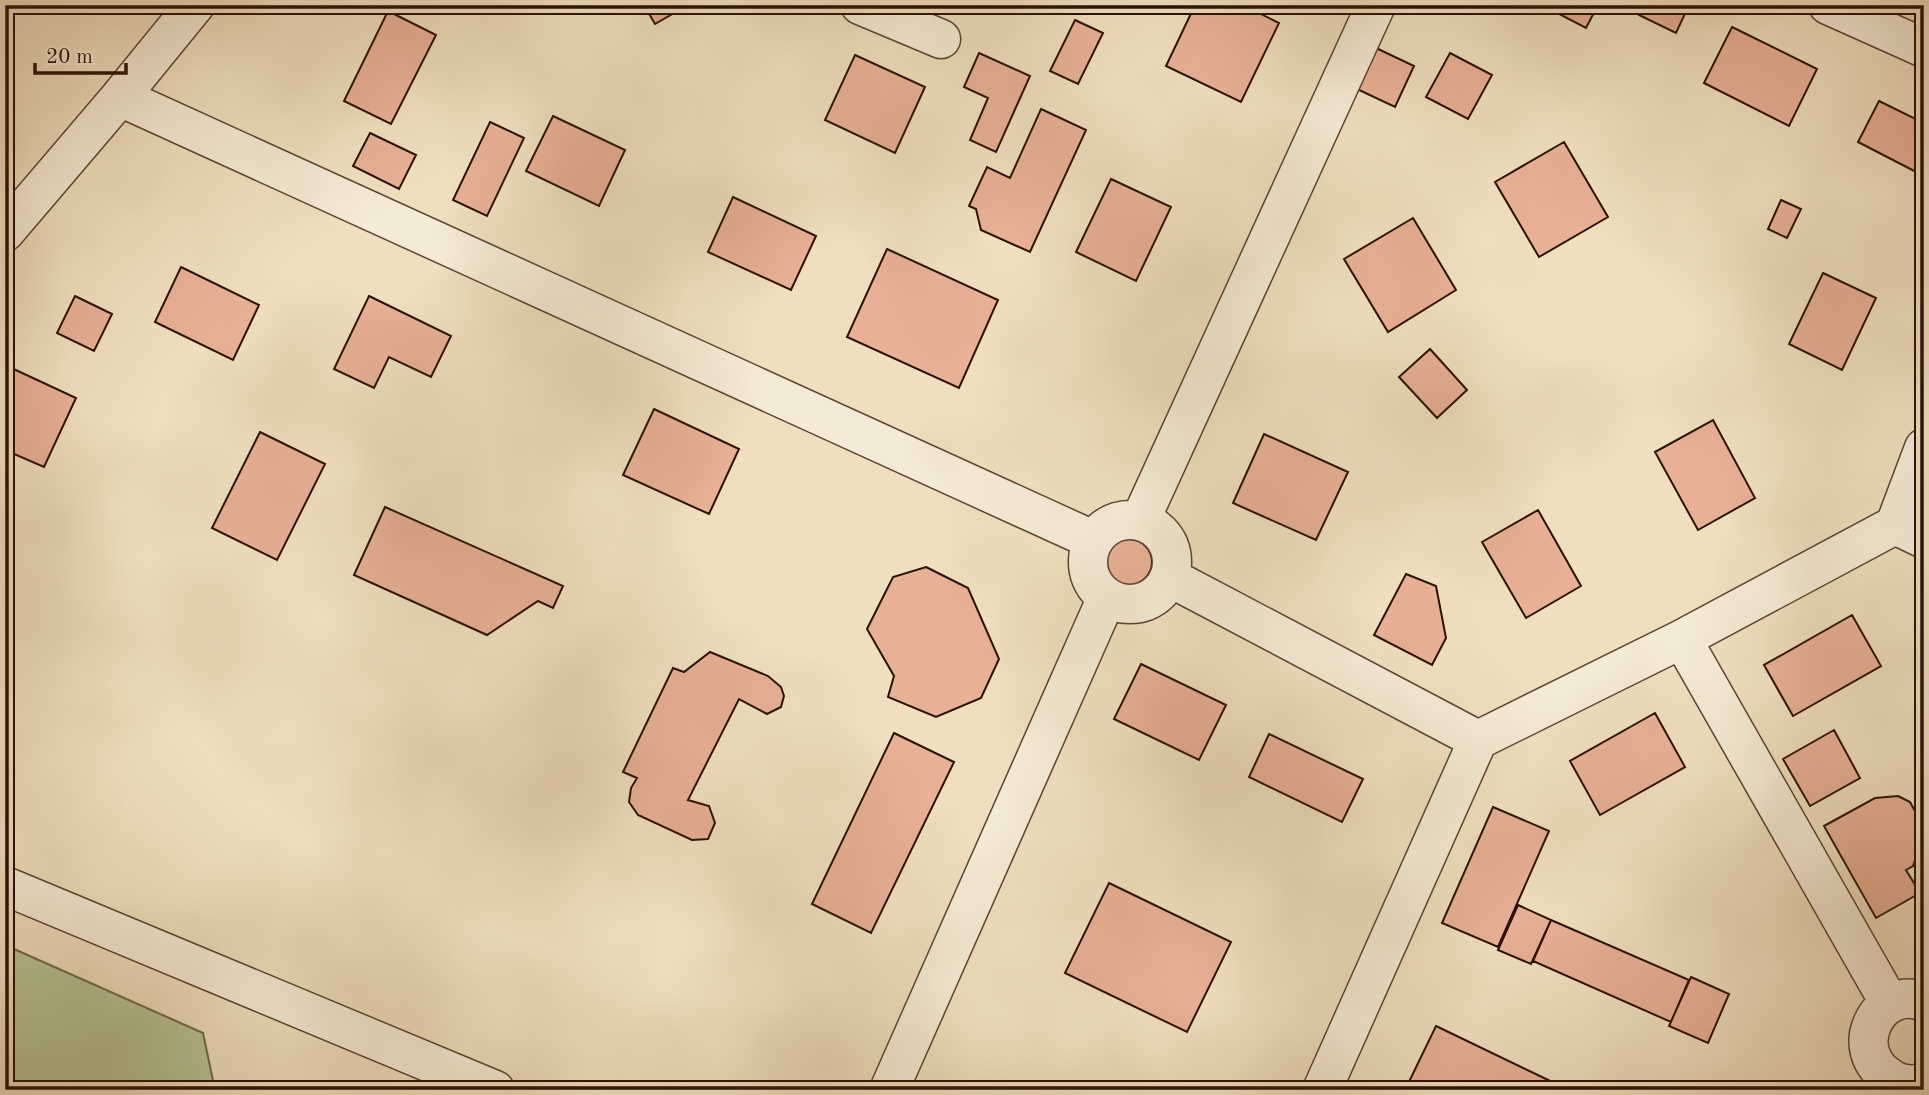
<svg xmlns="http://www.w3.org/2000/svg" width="1929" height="1095" font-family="'Old Standard TT',serif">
	<rect width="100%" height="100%" fill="#efdfbe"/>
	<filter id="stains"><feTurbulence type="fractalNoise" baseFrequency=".00286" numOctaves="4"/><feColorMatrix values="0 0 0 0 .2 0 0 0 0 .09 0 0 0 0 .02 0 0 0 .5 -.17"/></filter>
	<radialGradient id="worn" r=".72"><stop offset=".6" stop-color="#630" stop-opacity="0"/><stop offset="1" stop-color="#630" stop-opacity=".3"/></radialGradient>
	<path fill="#b7c293" stroke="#706a4c" stroke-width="2" d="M5,945L203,1033L215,1090H5Z"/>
	<path fill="#e8b095" stroke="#2a1105" stroke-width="2" d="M644,5H688L655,24Z
		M1195,5H1243L1279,23L1241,102L1166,66Z
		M1542,5H1598L1586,28Z
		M1644,5H1689L1676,33L1639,15Z
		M388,11L436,35L391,124L344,101Z
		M1075,20L1103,33L1078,84L1050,71Z
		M1732,27L1817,69L1789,126L1704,83Z
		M1376,48L1414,66L1395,107L1357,89Z
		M979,53L1030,76L996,152L970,140L988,98L964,87Z
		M1450,53L1492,75L1468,119L1426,97Z
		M855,55L925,87L895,153L825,120Z
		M1879,101L1924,123V176L1858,142Z
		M1041,109L1086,130L1030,252L981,230L976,209L969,206L987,167L1010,178Z
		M553,116L625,150L599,206L526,171Z
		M490,122L524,138L487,216L453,200Z
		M370,133L416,155L399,189L353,166Z
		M1564,142L1608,217L1539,257L1495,182Z
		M1111,179L1171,207L1136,281L1076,252Z
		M733,197L816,236L791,290L708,252Z
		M1781,200L1801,209L1787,238L1768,229Z
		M1413,218L1456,290L1388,332L1344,259Z
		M887,249L998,300L959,388L847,337Z
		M181,267L259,305L233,360L155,322Z
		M1823,273L1876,298L1842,370L1789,344Z
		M75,296L112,314L94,351L57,333Z
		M369,296L451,336L431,377L389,357L374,388L334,369Z
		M1430,349L1467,390L1437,418L1399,377Z
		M5,365L76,398L44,467L5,450Z
		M654,409L739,449L709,514L623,475Z
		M1713,420L1755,498L1698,530L1655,452Z
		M260,432L325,464L277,560L212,528Z
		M1264,434L1348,472L1316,540L1233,503Z
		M385,507L563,586L553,608L538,601L487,635L354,575Z
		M1538,510L1581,586L1526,618L1482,542Z
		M1106 562a23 23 0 1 1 46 0a23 23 0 1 1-46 0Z
		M926,567L968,588L999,659L981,698L936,717L888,697L894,676L867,629L893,577Z
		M1406,574L1436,586L1446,638L1432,665L1374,635Z
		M1852,615L1881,666L1793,716L1764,665Z
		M710,652L768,676L781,687L784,696L781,707L767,714L739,699L688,800L709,806L715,823L708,839L692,840L638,815L629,802L631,788L637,778L623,772L673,668L684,672Z
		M1141,664L1226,705L1199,760L1114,719Z
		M1655,713L1685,767L1600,815L1570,761Z
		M1834,730L1860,778L1810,806L1783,759Z
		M894,733L954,762L871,933L812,904Z
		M1269,734L1363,779L1342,822L1249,777Z
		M1898,796L1910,802L1922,824V840L1913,866L1906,870L1920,893L1876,918L1824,826L1875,798Z
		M1493,807L1549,831L1498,947L1442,923Z
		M1109,883L1231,942L1187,1032L1065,973Z
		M1518,905L1551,920L1531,964L1498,950Z
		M1551,920L1689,980L1671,1022L1533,961Z
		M1691,977L1729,994L1708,1043L1669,1026Z
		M1436,1026L1569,1090H1405Z"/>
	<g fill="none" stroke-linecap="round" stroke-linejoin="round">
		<g stroke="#5b4433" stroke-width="41">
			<path id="minor" d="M195,5L120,97L1093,540
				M860,5L941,39
				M1828,5L1924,48
				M5,232L120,97
				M1924,448L1895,525L1924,539
				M1088 562a42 42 0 1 1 84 0a42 42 0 1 1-84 0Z
				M1140,521L1376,5
				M1169,577L1478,740L1682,639L1895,525
				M1682,639L1890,1004
				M5,886L495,1090
				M1924,1002C1879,983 1843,1051 1892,1079C1901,1085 1914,1086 1924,1082
				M889,1090L1107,597
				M1322,1090L1478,740"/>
		</g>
		<use href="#minor" stroke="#f5ead5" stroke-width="38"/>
	</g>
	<rect width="1929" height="1095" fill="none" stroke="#efdfbe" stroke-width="28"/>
	<rect x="7" y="7" width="1915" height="1081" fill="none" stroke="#2a1105" stroke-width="3.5"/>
	<rect x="14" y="14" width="1901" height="1067" fill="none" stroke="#2a1105" stroke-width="2"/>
	<path d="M35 63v10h91v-10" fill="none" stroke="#2a1105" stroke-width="3.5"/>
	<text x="46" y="63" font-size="21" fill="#2a1105" stroke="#f5ead5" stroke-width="5" paint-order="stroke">20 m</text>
	<rect width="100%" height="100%" filter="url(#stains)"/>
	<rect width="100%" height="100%" fill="url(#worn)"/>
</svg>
